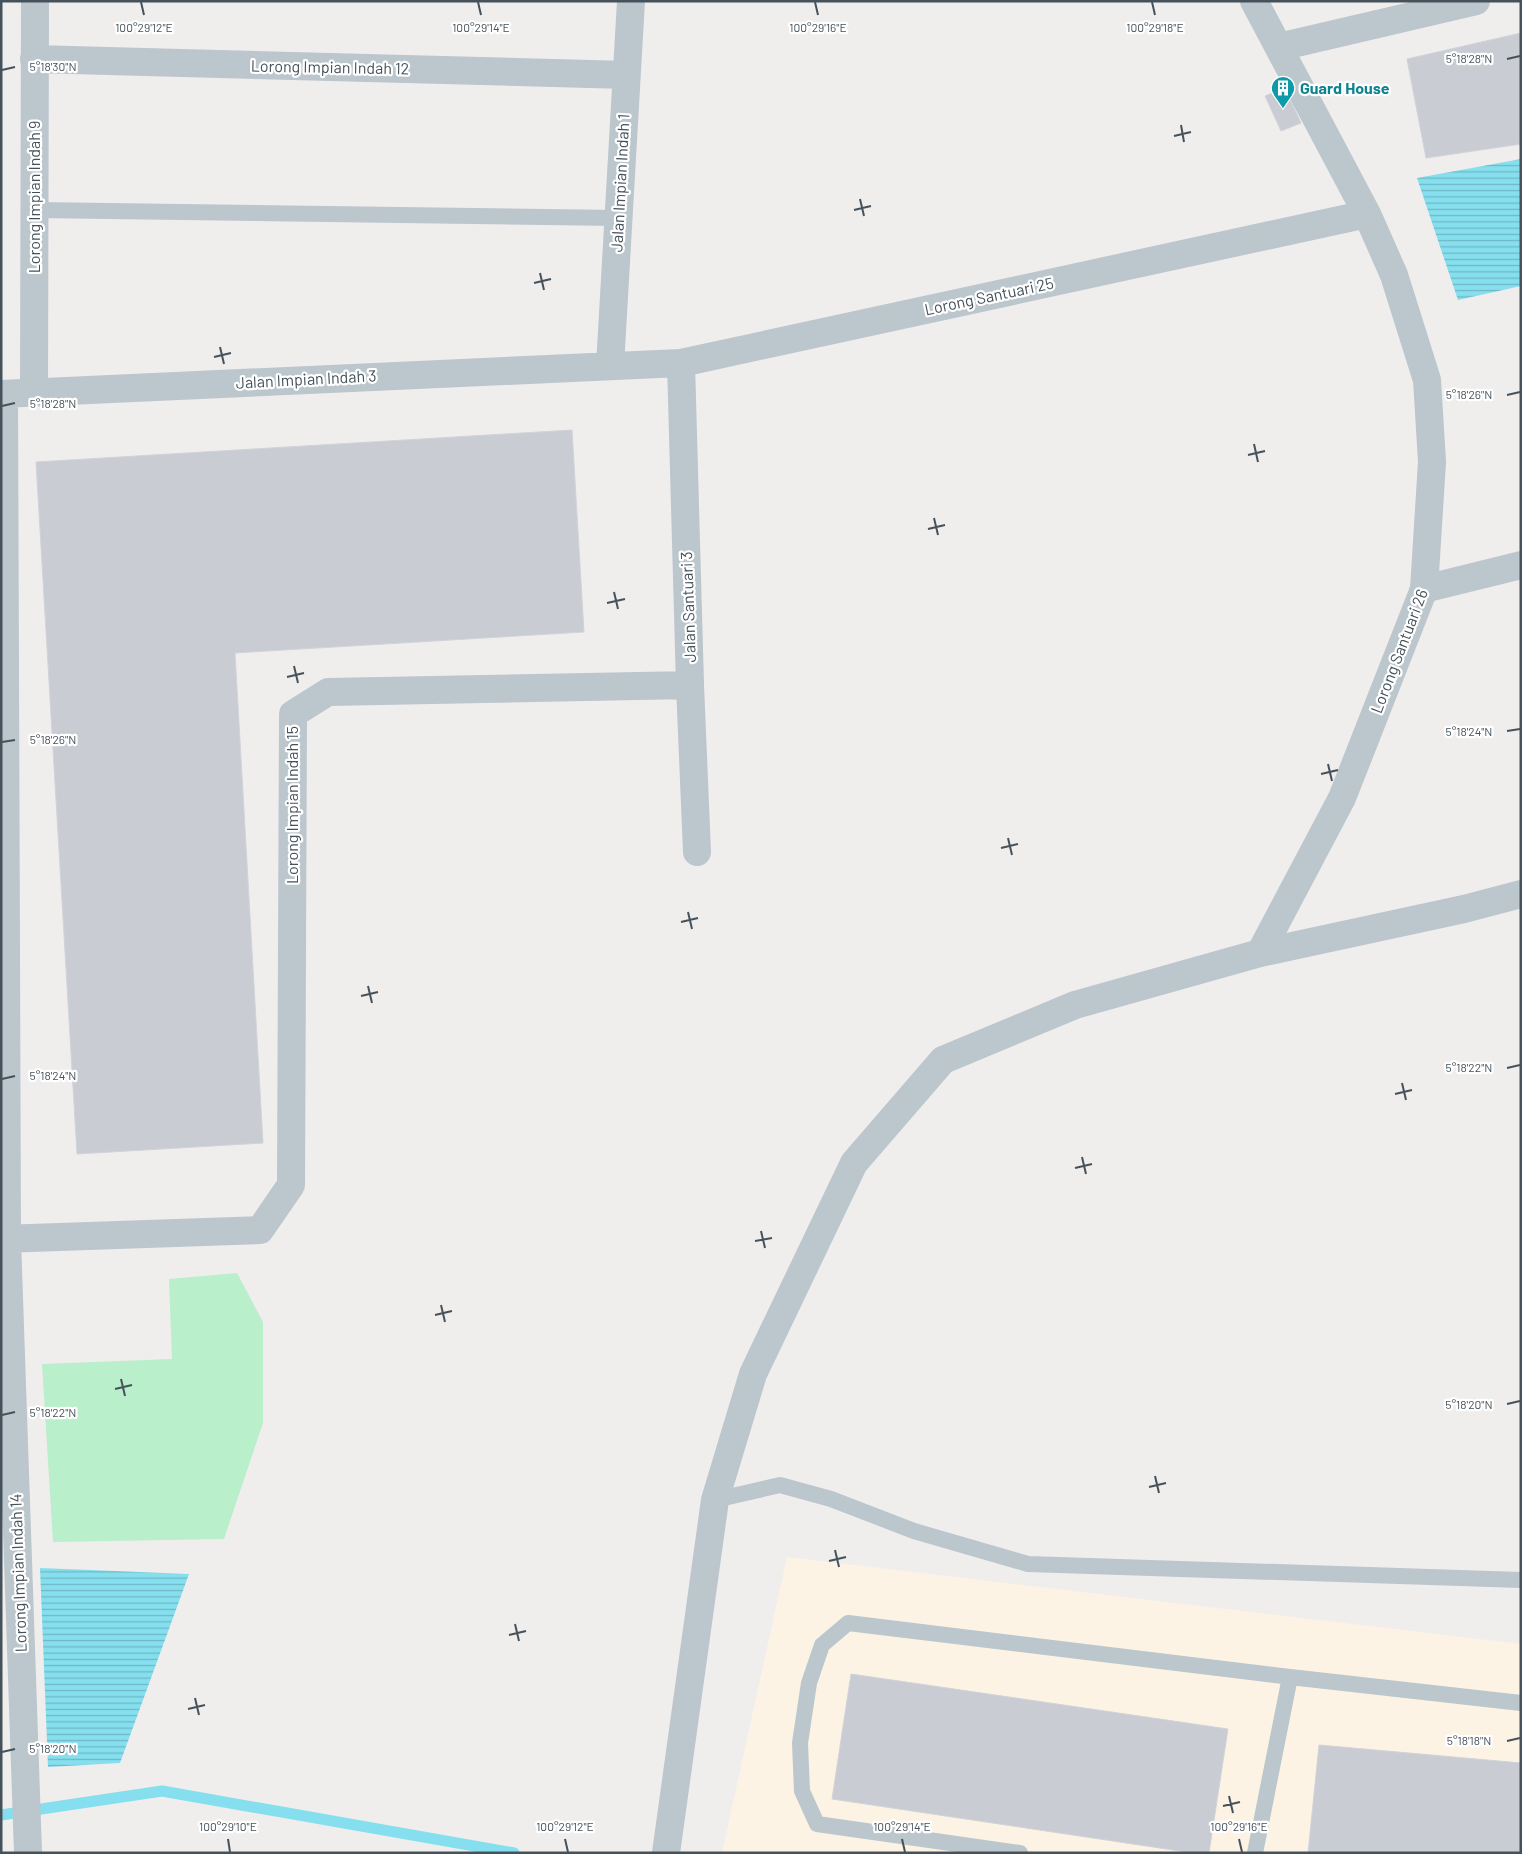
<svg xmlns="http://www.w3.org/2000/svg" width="1522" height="1854" font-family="Barlow,sans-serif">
	<defs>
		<pattern id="water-rules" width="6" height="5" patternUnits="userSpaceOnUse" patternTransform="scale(1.25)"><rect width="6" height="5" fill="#85dfee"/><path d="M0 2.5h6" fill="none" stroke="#6fb7c4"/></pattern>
	</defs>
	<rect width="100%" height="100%" fill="#f0eded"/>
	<path fill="#fcf3e4" d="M787,1557L1521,1644V1853H722Z"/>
	<path fill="#b9efca" d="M237,1273L263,1322V1423L224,1539L53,1542L42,1364L172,1359L169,1279Z"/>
	<path fill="url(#water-rules)" d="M1521,159V286L1458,300L1417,178Z
		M40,1568L189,1574L120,1763L48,1767Z"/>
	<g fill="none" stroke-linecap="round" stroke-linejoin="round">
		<path stroke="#85dfee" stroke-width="11" d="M1,1815L162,1791L514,1853"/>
	</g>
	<path fill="#c9ccd2" stroke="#d0d3d9" d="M1521,33V144L1426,158L1407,59Z
		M1285,88L1301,123L1281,131L1265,96Z
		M572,430L584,632L235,653L263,1143L77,1154L36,462Z
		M851,1674L1228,1729L1209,1853H1193L832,1799Z
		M1319,1745L1521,1763V1853H1308Z"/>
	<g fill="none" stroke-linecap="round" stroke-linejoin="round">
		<path stroke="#bbc6cd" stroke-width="16" d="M34,210L619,218
			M715,1500L780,1485L831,1499L914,1531L1028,1564L1521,1580
			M1020,1853L817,1824L802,1791L800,1743L809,1683L822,1645L848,1623L1290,1677L1521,1703
			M1255,1853L1290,1677"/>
		<path stroke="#bbc6cd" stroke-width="28" d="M1254,1L1367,214L1394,275L1427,380L1432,462L1424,589L1342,798L1260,953
			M1279,47L1476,1
			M34,59L626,75
			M681,363L690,685L697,852
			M610,366L631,1
			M34,392L35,1
			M1,394L681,363L1367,214
			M4,394L7,1239L28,1853
			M1424,589L1521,565
			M1,1239L260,1230L291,1185L293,714L328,692L690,685
			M666,1853L715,1500L753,1374L854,1163L943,1060L1075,1005L1260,953L1464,909L1521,894"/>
	</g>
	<path fill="none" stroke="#45525b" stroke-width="2" d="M141,2L144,15M478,2L481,15M815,2L818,15M1152,2L1155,15M1507,59L1520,56M2,70L15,67M1181,125L1184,142M1174,136L1191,132M860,199L864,216M854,210L871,206M540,273L544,290M534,283L551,279M220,347L224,364M214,357L231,353M1507,395L1520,392M2,406L15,403M1254,444L1258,462M1248,455L1265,451M934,518L938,535M928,529L945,525M614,592L618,609M607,603L625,599M294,666L298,683M287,677L304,673M1507,731L1520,729M2,742L15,740M1328,764L1332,781M1321,774L1338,770M1008,838L1012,855M1001,848L1018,844M688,912L692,929M681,922L698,918M368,986L372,1003M361,996L378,992M1507,1068L1520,1065M2,1079L15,1076M1402,1083L1406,1100M1395,1094L1412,1090M1082,1157L1086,1174M1075,1168L1092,1164M761,1231L765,1248M755,1241L772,1238M441,1305L445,1322M435,1315L452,1311M121,1379L125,1396M115,1389L132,1385M1507,1404L1520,1401M2,1415L15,1412M1155,1476L1159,1493M1149,1487L1166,1483M835,1550L839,1567M829,1561L846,1557M515,1624L519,1641M509,1635L526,1631M195,1698L199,1715M188,1709L205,1705M1507,1741L1520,1738M2,1752L15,1749M1229,1796L1233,1813M1223,1806L1240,1802M228,1839L230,1852M565,1839L568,1852M902,1839L905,1852M1239,1839L1242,1852"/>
	<defs>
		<g id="building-pin" transform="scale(1.25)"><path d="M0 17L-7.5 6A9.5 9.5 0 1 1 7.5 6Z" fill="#0f9aa8" stroke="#fff"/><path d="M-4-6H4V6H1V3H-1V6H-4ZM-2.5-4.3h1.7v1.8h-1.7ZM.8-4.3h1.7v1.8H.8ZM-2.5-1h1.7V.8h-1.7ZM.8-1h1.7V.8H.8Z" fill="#fff"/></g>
	</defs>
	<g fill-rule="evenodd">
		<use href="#building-pin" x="1283" y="88"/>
	</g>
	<g text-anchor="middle" stroke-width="4.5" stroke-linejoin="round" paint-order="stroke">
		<g font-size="16" fill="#45525b" stroke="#fff">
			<text transform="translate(330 67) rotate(1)" y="6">Lorong Impian Indah 12</text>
			<text transform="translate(620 183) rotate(-87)" y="6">Jalan Impian Indah 1</text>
			<text transform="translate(34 197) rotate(-90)" y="6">Lorong Impian Indah 9</text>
			<text transform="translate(989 296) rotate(-12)" y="6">Lorong Santuari 25</text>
			<text transform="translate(306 379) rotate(-3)" y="6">Jalan Impian Indah 3</text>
			<text transform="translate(688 607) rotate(-92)" y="6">Jalan Santuari 3</text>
			<text transform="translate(1399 651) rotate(-69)" y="6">Lorong Santuari 26</text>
			<text transform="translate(292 805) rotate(-90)" y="6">Lorong Impian Indah 15</text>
			<text transform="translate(18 1573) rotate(-92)" y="6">Lorong Impian Indah 14</text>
		</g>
		<g font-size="16" font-weight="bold" fill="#0d838f" stroke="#fff" text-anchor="start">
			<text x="1300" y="94">Guard House</text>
		</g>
	</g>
	<g font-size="12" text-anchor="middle" fill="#45525b" stroke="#fff" stroke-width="4.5" stroke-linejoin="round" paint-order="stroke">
		<text x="144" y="32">100°29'12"E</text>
		<text x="481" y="32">100°29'14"E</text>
		<text x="818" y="32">100°29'16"E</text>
		<text x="1155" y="32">100°29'18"E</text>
		<text x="1469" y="63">5°18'28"N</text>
		<text x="53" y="71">5°18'30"N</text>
		<text x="1469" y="399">5°18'26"N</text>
		<text x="53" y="408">5°18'28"N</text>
		<text x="1469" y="736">5°18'24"N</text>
		<text x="53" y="744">5°18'26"N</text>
		<text x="1469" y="1072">5°18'22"N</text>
		<text x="53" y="1080">5°18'24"N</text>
		<text x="1469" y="1409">5°18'20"N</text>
		<text x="53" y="1417">5°18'22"N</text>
		<text x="1469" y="1745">5°18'18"N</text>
		<text x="53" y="1753">5°18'20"N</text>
		<text x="228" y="1831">100°29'10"E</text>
		<text x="565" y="1831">100°29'12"E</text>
		<text x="902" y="1831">100°29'14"E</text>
		<text x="1239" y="1831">100°29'16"E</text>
	</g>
	<rect width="1522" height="1854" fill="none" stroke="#45525b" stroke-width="5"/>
</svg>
